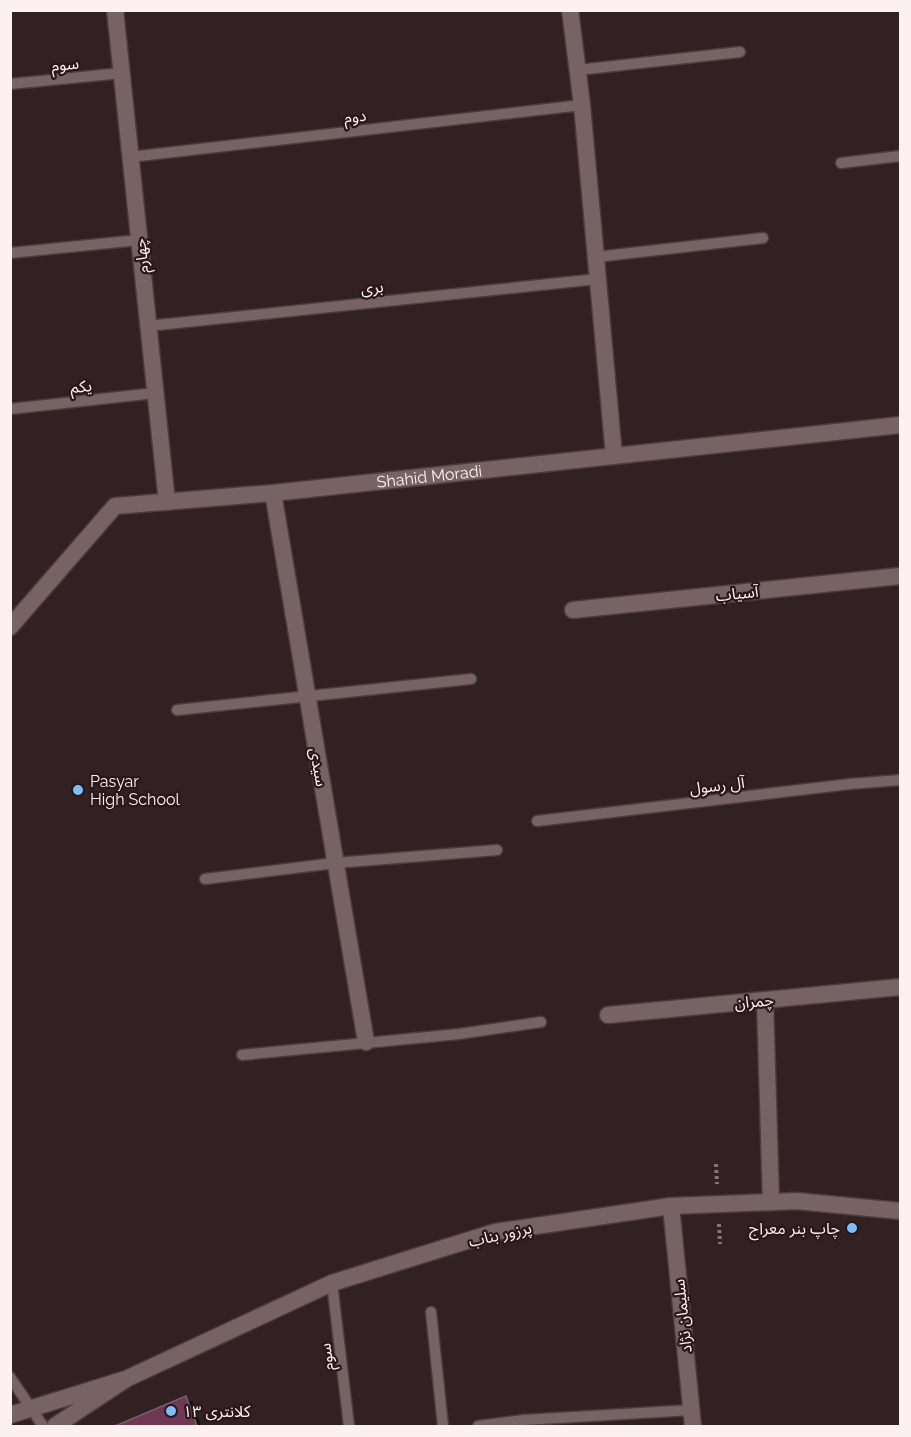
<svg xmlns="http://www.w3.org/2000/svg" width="911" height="1437" font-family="Raleway,'Noto Sans Arabic',sans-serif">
	<defs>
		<filter id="shadow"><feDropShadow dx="5.5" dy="5.5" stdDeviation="0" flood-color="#0009"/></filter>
	</defs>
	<rect width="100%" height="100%" fill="#322122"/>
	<path fill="#6f3754" stroke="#736169" stroke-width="1.5" filter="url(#shadow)" d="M186,1396L197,1426H115Z"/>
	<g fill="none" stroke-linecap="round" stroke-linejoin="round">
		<g stroke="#4b3d3e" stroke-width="13">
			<path id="service" d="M578,70L740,52
				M10,84L122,73
				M130,157L582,105
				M841,163L900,156
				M10,253L139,240
				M596,257L763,238
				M148,326L598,279
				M10,409L155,393
				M177,710L471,679
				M537,821L850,784L900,780
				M205,879L335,863L497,850
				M242,1055L459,1034L541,1022
				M332,1283L349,1426
				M431,1312L443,1426
				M10,1377L43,1426
				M478,1426L524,1420L691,1410"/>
		</g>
		<g stroke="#4b3d3e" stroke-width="19">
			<path id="minor" d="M115,10L167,502
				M570,10L582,105L614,456
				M273,493L366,1042
				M573,610L900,576
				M765,1000L771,1202
				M608,1015L900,987
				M671,1206L693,1426"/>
		</g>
		<g stroke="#4b3d3e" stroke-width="19">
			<g id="tertiary">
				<path id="s1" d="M10,627L115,506L273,493L900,425"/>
			</g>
		</g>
		<g stroke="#4b3d3e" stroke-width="19">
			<path id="secondary" d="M126,1379L332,1283L495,1232L671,1206L797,1201L900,1211
				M10,1415L126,1379L55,1426"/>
		</g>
		<path stroke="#857677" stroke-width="4" stroke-dasharray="3 3" stroke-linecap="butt" d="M716,1164L717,1184
			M719,1224L720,1244"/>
		<use href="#service" stroke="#776364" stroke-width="10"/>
		<use href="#minor" stroke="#776364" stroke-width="16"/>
		<use href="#tertiary" stroke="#776364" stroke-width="16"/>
		<use href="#secondary" stroke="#776364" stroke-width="16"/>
	</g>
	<g fill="#7ebdf9" stroke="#281819" stroke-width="2">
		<circle cx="78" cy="790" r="6"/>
		<circle cx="852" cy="1228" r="6"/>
		<circle cx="171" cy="1411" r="6"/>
	</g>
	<g text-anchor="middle" stroke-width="4.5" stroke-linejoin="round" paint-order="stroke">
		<g font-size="16" fill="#fcf0f1" stroke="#281819">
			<text transform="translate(65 64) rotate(-6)" y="6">سوم</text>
			<text transform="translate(355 116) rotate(-7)" y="6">دوم</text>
			<text transform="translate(141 256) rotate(-96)" y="6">چهارم</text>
			<text transform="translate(372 287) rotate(-6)" y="6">بری</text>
			<text transform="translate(81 386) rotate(-6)" y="6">یکم</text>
			<text dy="6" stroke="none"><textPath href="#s1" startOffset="476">Shahid Moradi</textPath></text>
			<text transform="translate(737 593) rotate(-6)" y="6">آسیاب</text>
			<text transform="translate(319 767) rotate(80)" y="6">سیدی</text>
			<text transform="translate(717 785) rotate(-7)" y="6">آل رسول</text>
			<text transform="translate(754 1001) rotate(-5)" y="6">چمران</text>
			<text transform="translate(500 1234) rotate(-13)" y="6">پرزور بناب</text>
			<text transform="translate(682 1316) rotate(-96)" y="6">سلیمان نژاد</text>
			<text transform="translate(326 1357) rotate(-97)" y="6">سوم</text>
		</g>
		<g font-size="16" fill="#fcf0f1" stroke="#281819" text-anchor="start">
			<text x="90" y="787">Pasyar<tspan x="90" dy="18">High School</tspan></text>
			<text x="840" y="1234" text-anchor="end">چاپ بنر معراج</text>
			<text x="183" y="1417">کلانتری ۱۳</text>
		</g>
	</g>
	<rect width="911" height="1437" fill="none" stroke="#fcf0f1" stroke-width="24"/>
</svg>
